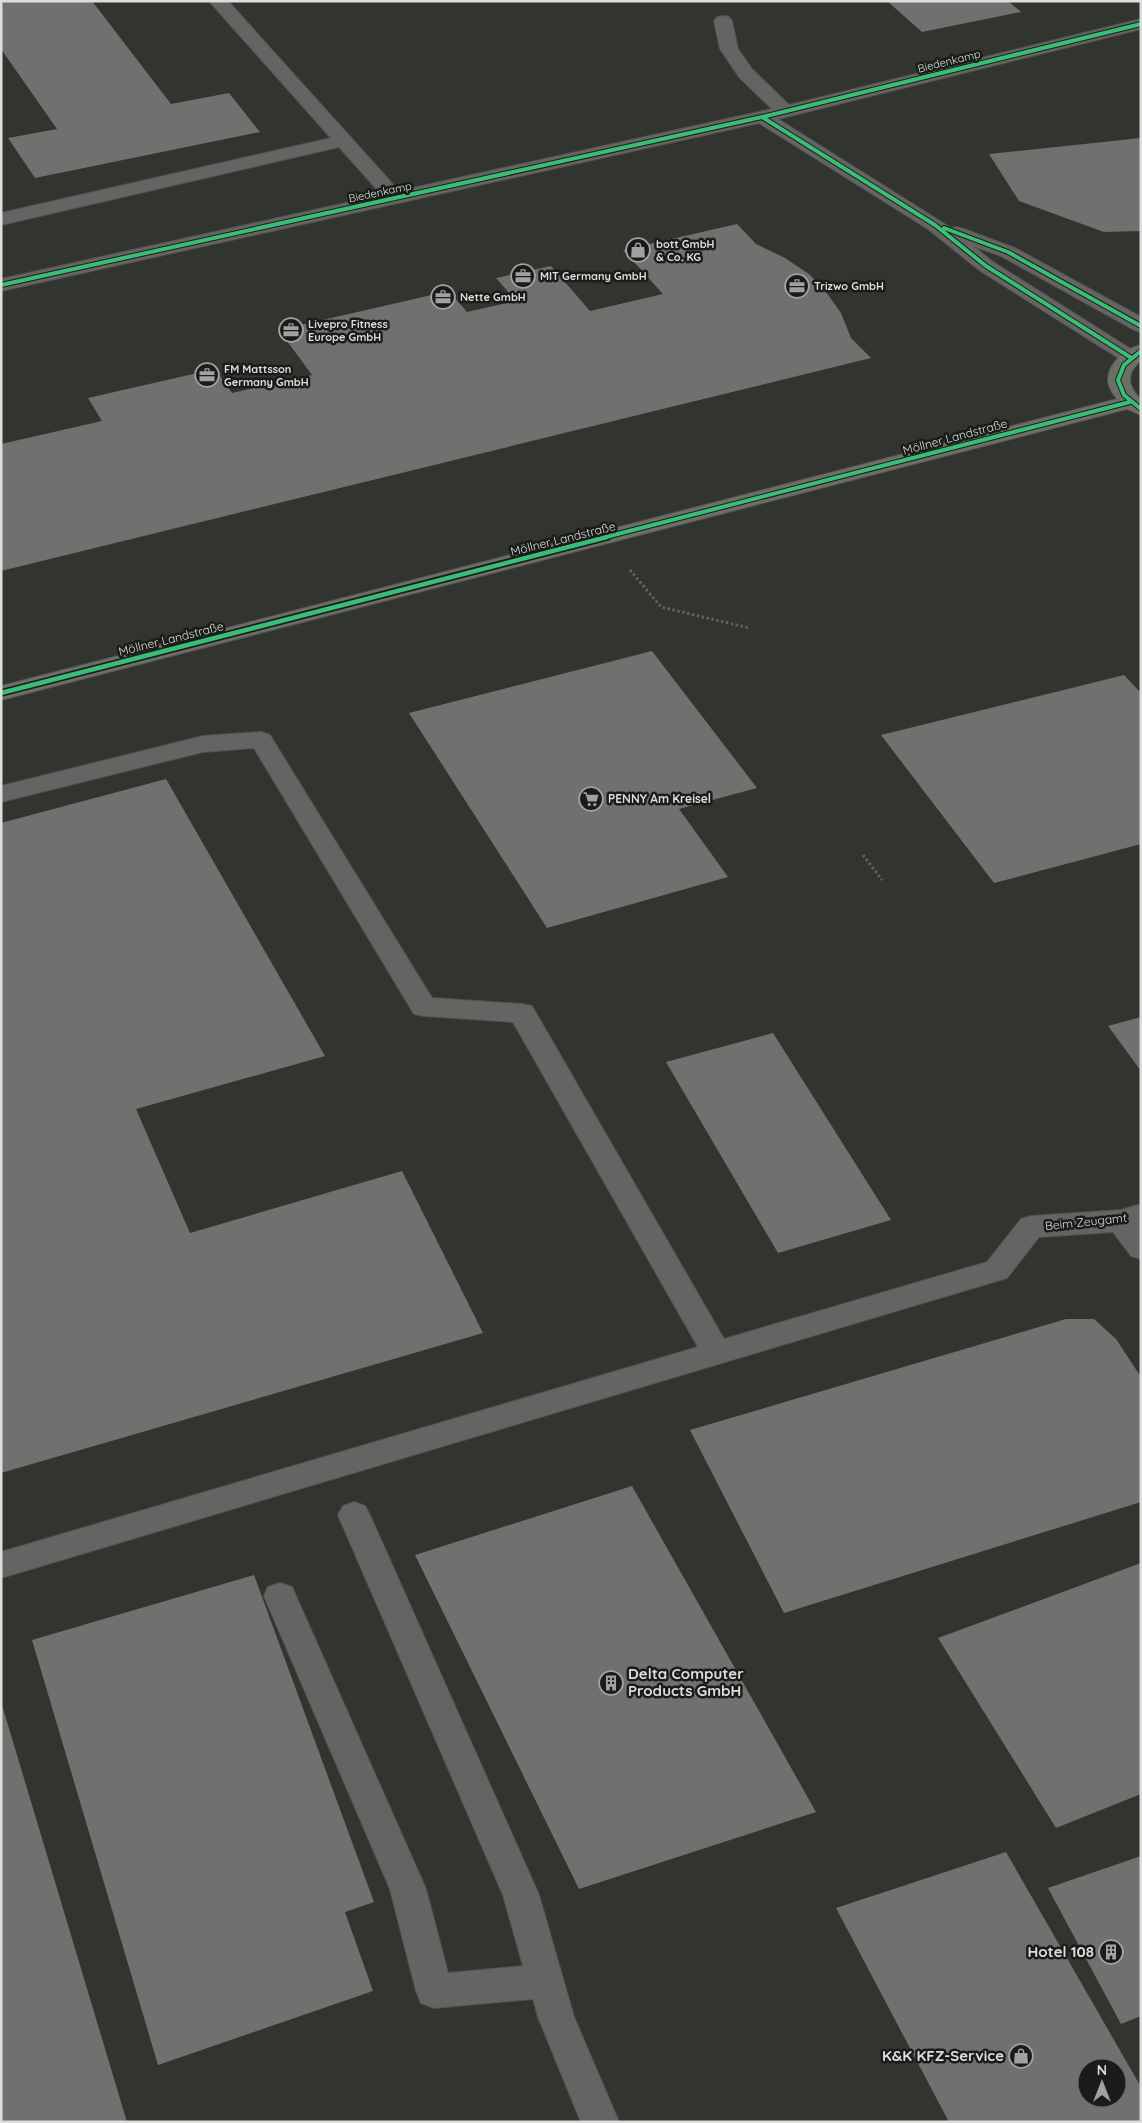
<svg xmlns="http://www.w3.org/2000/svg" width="1142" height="2123" font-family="Quicksand,sans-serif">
	<rect width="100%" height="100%" fill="#323430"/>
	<path fill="#6f716e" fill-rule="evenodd" d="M1,1H92L171,104L229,93L260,132L35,178L8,138L57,129L1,49Z
		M887,1H1008L1021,12L922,32Z
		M1141,138V231L1104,232L1019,201L989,154Z
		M737,224L756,244L785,258L809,274L826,292L841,313L851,338L871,358L1,571V444L102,421L88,398L215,369L232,393L312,375L279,330L449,291L467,312L516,301L496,278L551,266L590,311L663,294L623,250Z
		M652,651L757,788L679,809L728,877L547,928L409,713Z
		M1124,675L1141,693V844L994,883L881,735Z
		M166,779L325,1056L136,1109L190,1233L402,1171L483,1333L1,1473V823Z
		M1141,1017V1071L1108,1026Z
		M773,1033L891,1220L778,1253L666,1062Z
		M1066,1319H1094L1116,1339L1141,1377V1502L784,1613L690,1430Z
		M632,1486L816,1812L579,1889L415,1555Z
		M1141,1563V1794L1056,1828L938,1638Z
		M254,1575L374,1902L345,1912L373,1991L158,2065L32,1640Z
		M1,1705H2L127,2122H1Z
		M1006,1852L1141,2087V2122H949L836,1908ZM1087,2068H1117V2098H1087Z
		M1141,1856V2016L1121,2024L1048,1888Z"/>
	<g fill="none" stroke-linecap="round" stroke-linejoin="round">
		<g stroke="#50524f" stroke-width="2">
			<path id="minor" d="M209,1H228L399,191L772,109L739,77L720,49L714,21L717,17L723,16L729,17L732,21L738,49L752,69L789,105L1141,19V29L778,119L951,228L957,227L964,229L1015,248L1141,317V332L1134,330L1001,256L973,246L993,262L1137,353L1140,357L1137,361L1130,363L1123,361L979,270L928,229L759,123L1,291V279L382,195L339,147L1,225V213L331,138Z
				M261,732L270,735L273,740L432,998L522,1004L532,1006L724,1339L987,1262L1021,1219L1031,1216L1121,1210L1141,1204V1259L1131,1256L1113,1232L1039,1237L1007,1278L1,1578V1552L698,1347L513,1022L424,1016L414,1014L254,748L203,752L1,802V786L203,736Z
				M354,1502L365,1506L370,1515L539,1895L574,2017L619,2122H581L538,2017L533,1999L434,2008L421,2003L416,1991L390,1889L264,1596L268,1587L280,1583L292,1587L296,1596L426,1889L448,1973L523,1966L503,1895L338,1515L343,1506Z"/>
		</g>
		<g stroke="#50524f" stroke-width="2">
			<path id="major" d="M1141,345V361C1126,372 1127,387 1141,399V415L1127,409L1,700V686L1117,399C1113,394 1109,388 1108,381C1107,364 1126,348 1141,345Z"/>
		</g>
		<path stroke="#606160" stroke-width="3" stroke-dasharray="2.5 2.5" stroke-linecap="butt" d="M630,570L661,607L749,628
			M863,855L882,880"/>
		<use href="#minor" fill="#646563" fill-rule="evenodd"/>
		<use href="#major" fill="#6b6f68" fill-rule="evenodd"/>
		<g stroke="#1a1c19" stroke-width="6">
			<path id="cycleway-far1" d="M762,117L935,225L986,266L1130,357
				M944,228L1008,252L1141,326
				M1,285L762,117L1141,24
				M1141,351L1124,365L1118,380L1124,395L1141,409
				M602,538L1130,402"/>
		</g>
		<g stroke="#1a1c19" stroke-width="8">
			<path id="cycleway" d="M1,693L607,537"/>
		</g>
		<use href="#cycleway-far1" stroke="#3abd76" stroke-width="4"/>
		<use href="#cycleway" stroke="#3abd76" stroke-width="4.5"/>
	</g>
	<defs>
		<g id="shop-ring" transform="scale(1.25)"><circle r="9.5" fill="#1a1c19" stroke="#a0a29f" stroke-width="1.5"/><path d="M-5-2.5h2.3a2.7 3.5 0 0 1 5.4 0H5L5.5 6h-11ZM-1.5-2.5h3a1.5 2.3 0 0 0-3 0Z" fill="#a0a29f"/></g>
		<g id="office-ring" transform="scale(1.25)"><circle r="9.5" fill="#1a1c19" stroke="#a0a29f" stroke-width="1.5"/><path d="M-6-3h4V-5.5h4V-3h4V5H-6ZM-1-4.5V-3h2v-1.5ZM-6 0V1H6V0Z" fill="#a0a29f"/></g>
		<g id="supermarket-ring" transform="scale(1.25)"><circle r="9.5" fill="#1a1c19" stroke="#a0a29f" stroke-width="1.5"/><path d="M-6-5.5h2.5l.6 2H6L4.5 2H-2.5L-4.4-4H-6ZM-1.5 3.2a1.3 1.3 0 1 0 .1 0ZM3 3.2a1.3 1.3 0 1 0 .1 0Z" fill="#a0a29f"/></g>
		<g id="building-ring" transform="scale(1.25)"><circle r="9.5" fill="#1a1c19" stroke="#a0a29f" stroke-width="1.5"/><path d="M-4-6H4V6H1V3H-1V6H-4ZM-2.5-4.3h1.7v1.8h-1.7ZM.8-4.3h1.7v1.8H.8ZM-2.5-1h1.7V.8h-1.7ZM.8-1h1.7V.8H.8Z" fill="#a0a29f"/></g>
	</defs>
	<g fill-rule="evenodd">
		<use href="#shop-ring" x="638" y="250"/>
		<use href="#office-ring" x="523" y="276"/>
		<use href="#office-ring" x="797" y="286"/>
		<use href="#office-ring" x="443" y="297"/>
		<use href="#office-ring" x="291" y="330"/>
		<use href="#office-ring" x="207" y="375"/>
		<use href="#supermarket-ring" x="591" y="799"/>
		<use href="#building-ring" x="611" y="1683"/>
		<use href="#building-ring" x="1111" y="1952"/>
		<use href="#shop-ring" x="1021" y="2056"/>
	</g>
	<g text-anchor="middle" stroke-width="5" stroke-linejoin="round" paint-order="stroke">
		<g font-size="11" fill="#dcdedb" stroke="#1a1c19">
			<text transform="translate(949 61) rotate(-14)" y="4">Biedenkamp</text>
			<text transform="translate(380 192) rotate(-12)" y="4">Biedenkamp</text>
		</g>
		<g font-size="11" font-weight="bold" fill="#dcdedb" stroke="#1a1c19" text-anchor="start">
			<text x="656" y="248">bott GmbH<tspan x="656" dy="13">&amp; Co. KG</tspan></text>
			<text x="540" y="280">MIT Germany GmbH</text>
			<text x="814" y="290">Trizwo GmbH</text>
			<text x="460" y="301">Nette GmbH</text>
			<text x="308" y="328">Livepro Fitness<tspan x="308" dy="13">Europe GmbH</tspan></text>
			<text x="224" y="373">FM Mattsson<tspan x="224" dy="13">Germany GmbH</tspan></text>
		</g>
		<g font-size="12" fill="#dcdedb" stroke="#1a1c19">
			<text transform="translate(955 437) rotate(-15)" y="4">Möllner Landstraße</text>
			<text transform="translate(563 539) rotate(-14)" y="4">Möllner Landstraße</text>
			<text transform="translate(171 639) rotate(-14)" y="4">Möllner Landstraße</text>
			<text transform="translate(1086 1222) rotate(-6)" y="4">Beim Zeugamt</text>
		</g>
		<g font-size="12" font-weight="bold" fill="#dcdedb" stroke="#1a1c19" text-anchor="start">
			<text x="608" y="803">PENNY Am Kreisel</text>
		</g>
		<g font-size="15" font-weight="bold" fill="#dcdedb" stroke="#1a1c19" text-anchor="end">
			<text x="628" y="1679" text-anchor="start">Delta Computer<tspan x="628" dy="17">Products GmbH</tspan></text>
			<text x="1094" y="1957">Hotel 108</text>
			<text x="1004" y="2061">K&amp;K KFZ-Service</text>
		</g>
	</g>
	<rect width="1142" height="2123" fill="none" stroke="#dcdedb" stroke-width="5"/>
	<g transform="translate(1102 2083)"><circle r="24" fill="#1a1c19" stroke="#686a67"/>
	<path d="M0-4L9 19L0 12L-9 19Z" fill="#a0a29f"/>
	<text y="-8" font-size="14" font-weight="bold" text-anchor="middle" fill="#dcdedb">N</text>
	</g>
</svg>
